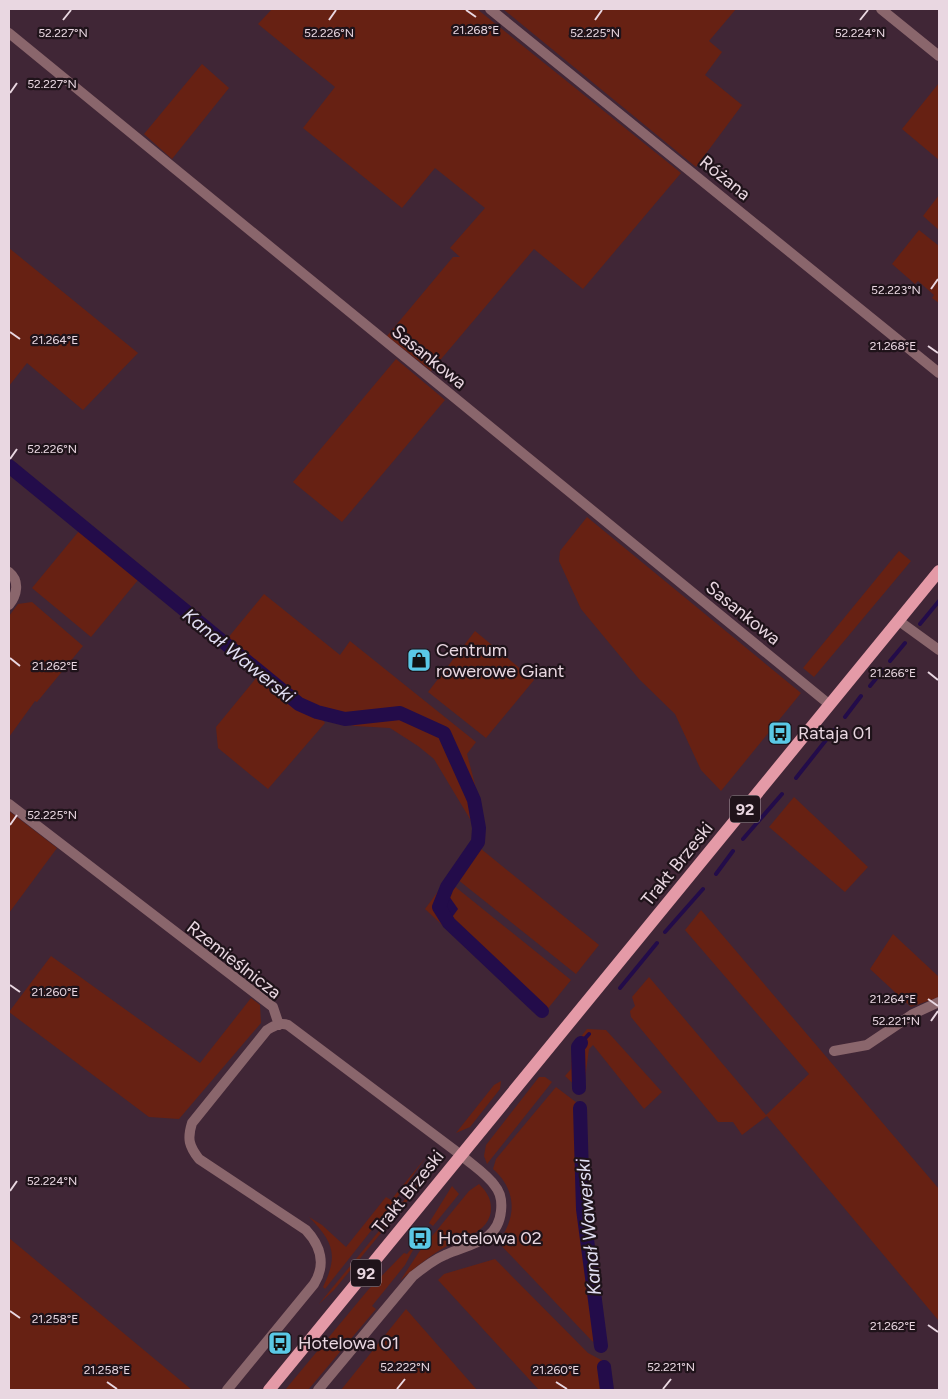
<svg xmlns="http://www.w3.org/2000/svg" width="948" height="1399" font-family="Figtree,sans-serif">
	<rect width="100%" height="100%" fill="#402636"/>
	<path fill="#672113" d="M272,9H477L681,173L583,289L534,249L431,371L387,336L453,257H460L450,248L485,208L435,168L402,208L303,128L335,87L258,24Z
		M503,9H736L709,41L722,52L705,75L742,105L696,167Z
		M202,64L229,88L172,159L144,134Z
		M939,83V160L902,129Z
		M939,195V230L923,216Z
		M919,230L939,246V303L932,298L934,295L918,281L915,284L892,264Z
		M9,248L138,353L83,410L27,363L9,386Z
		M396,359L445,400L342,522L293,482Z
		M9,458L227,639L264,594L340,655L350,641L476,742L467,754L478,796L483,842L480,848L599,945L576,974L457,879L453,885L571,980L541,1017L425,909L474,843L476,829L434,759L418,746L390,728L355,726L322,719L325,723L268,789L218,748L216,727L257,677L138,580L91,637L32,588L79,531L9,473Z
		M587,517L801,693L721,791L701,770L675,714L639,679L581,609L559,561L560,551Z
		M899,551L911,561L814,677L803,668Z
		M32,602L83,646L37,702L35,701L9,737V616L18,604Z
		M475,631L534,680L486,738L428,692Z
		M794,797L868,867L845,892L769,827Z
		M9,811L57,848L9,913Z
		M701,910L939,1189V1321L767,1116L742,1135L733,1122H718L631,1017L630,1011L635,1006L632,997L649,977L766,1115L809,1074L685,930Z
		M893,934L939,977V997L911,1007L870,969Z
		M51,956L200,1063L251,998L260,1005L261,1023L179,1119L149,1117L9,1012Z
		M587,1029L606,1030L662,1092L644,1109L593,1045L589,1049L583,1093L565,1076L571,1069L572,1048Z
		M539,1077H545L552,1082L487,1164L484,1156L486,1145Z
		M501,1081L500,1089L470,1127L456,1133L494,1085Z
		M556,1087L585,1109L593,1237L607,1350L592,1341L498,1242C517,1218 517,1190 493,1169L496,1159Z
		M426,1157L393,1203L325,1289L323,1287C339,1254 333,1242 309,1217L322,1225L346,1247L386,1197L391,1200Z
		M429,1170H433L334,1290L319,1304Z
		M479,1184C486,1191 491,1198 491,1208C491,1234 458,1239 440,1250C426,1259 413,1269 400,1281L419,1252L469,1191Z
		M452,1186L459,1194L433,1226L429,1223Z
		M9,1238L192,1390H9Z
		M411,1249L413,1250L405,1265L372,1306L376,1309L308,1390H285L368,1290L404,1253L407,1254Z
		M495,1259L588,1353L609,1364L614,1390H539L438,1280L444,1274Z
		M406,1309L477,1390H341Z"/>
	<path fill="#230c4a" d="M449,896L458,909L448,923L438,917L440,901Z"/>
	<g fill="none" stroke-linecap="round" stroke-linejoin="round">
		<path stroke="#230c4a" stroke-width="4" d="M920,624L939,601
			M890,661L905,643
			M870,686L883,670
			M845,717L861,696
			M796,778L834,730
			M743,839L782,794
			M716,874L733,851
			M665,932L703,889
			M620,988L657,943
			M581,1043L589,1034"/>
		<path stroke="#230c4a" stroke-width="14" d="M9,466L299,704L317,712L345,719L400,713L444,733L474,800L479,828L478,842L447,887L439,907L449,923L542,1011
			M579,1088L578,1047L581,1043
			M580,1108L583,1209L601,1346
			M604,1367L607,1390"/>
		<path stroke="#8a666c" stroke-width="10" d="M490,9L939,373
			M881,9L939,56
			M9,33L830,705
			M9,572C20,581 17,595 9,605
			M899,621L939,650
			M9,804L273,1007L279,1025
			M834,1051L867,1045L913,1014L939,1002
			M227,1390L314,1284C326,1265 321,1246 306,1230L199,1159C189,1146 187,1139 192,1123L267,1030C274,1026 280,1022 288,1025L461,1155"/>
		<path stroke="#8a666c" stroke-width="10" d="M318,1390L413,1276C423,1268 433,1260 445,1255C468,1244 498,1243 501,1211C502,1202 501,1193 495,1186C487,1174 472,1165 461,1155"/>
		<path stroke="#e49aa7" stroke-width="12" d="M269,1390L939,571"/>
	</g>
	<path fill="none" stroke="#e9d7e1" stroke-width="2" d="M466,10L476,17M63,20L71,10M329,20L336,10M595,20L602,10M860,20L868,10M10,93L17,83M931,289L938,279M10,332L20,339M928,346L938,353M10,459L17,449M10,658L20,666M928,672L938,680M10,825L17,815M10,985L20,992M928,999L938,1006M931,1021L938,1011M10,1191L17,1181M10,1311L20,1318M928,1325L938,1332M107,1382L117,1389M556,1382L567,1389M397,1389L405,1379M663,1389L671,1379"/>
	<defs>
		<g id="shop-square" transform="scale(1.25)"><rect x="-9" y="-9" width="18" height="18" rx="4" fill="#5ac8e6" stroke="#1f131a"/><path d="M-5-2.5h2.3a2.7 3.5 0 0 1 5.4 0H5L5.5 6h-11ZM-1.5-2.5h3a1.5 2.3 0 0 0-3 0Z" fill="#111"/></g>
		<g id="bus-square" transform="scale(1.25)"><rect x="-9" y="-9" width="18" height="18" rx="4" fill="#5ac8e6" stroke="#1f131a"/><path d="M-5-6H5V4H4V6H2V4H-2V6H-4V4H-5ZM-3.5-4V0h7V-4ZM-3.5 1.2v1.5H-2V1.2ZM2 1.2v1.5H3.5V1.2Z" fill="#111"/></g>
	</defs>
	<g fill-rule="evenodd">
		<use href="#shop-square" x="419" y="660"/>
		<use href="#bus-square" x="780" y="733"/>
		<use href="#bus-square" x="420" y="1238"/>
		<use href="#bus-square" x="280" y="1343"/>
	</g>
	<g text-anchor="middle" stroke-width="4.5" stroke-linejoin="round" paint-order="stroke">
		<g fill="#1f131a" stroke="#ac9ca5" stroke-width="1">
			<rect x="730" y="795.5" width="30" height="27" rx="4"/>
			<rect x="351" y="1259.5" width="30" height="27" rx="4"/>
		</g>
		<g font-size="16" font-weight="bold" fill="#e9d7e1">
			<text x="745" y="815">92</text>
			<text x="366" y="1279">92</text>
		</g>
		<g font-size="18" fill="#e9d7e1" stroke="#1f131a">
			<text transform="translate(725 178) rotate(39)" y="6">Różana</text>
			<text transform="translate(429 357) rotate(39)" y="6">Sasankowa</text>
			<text transform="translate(743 613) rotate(39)" y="6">Sasankowa</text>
			<text transform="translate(677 864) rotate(-51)" y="6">Trakt Brzeski</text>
			<text transform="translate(234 960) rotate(38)" y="6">Rzemieślnicza</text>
			<text transform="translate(408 1192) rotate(-51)" y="6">Trakt Brzeski</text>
		</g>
		<g font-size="18" fill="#e9d7e1" stroke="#1f131a" text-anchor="start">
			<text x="436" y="656">Centrum<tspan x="436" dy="21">rowerowe Giant</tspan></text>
			<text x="798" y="739">Rataja 01</text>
			<text x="438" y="1244">Hotelowa 02</text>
			<text x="298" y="1349">Hotelowa 01</text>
		</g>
		<g font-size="19" font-style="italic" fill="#e0ddf1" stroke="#1f131a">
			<text transform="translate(239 655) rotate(39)" y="7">Kanał Wawerski</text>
			<text transform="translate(588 1227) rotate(-95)" y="7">Kanał Wawerski</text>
		</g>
	</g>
	<g font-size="12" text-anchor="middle" fill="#e9d7e1" stroke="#1f131a" stroke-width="4.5" stroke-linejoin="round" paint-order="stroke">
		<text x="476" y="34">21.268°E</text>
		<text x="63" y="37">52.227°N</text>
		<text x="329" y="37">52.226°N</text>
		<text x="595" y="37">52.225°N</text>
		<text x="860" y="37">52.224°N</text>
		<text x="52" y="88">52.227°N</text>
		<text x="896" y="294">52.223°N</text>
		<text x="55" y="344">21.264°E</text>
		<text x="893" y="350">21.268°E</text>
		<text x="52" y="453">52.226°N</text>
		<text x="55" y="670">21.262°E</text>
		<text x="893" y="677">21.266°E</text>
		<text x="52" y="819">52.225°N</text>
		<text x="55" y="996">21.260°E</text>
		<text x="893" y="1003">21.264°E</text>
		<text x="896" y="1025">52.221°N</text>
		<text x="52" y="1185">52.224°N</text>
		<text x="55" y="1323">21.258°E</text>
		<text x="893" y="1330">21.262°E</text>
		<text x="405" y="1371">52.222°N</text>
		<text x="671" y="1371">52.221°N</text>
		<text x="107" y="1374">21.258°E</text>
		<text x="556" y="1374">21.260°E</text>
	</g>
	<rect width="948" height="1399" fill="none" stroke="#e9d7e1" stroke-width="20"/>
</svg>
